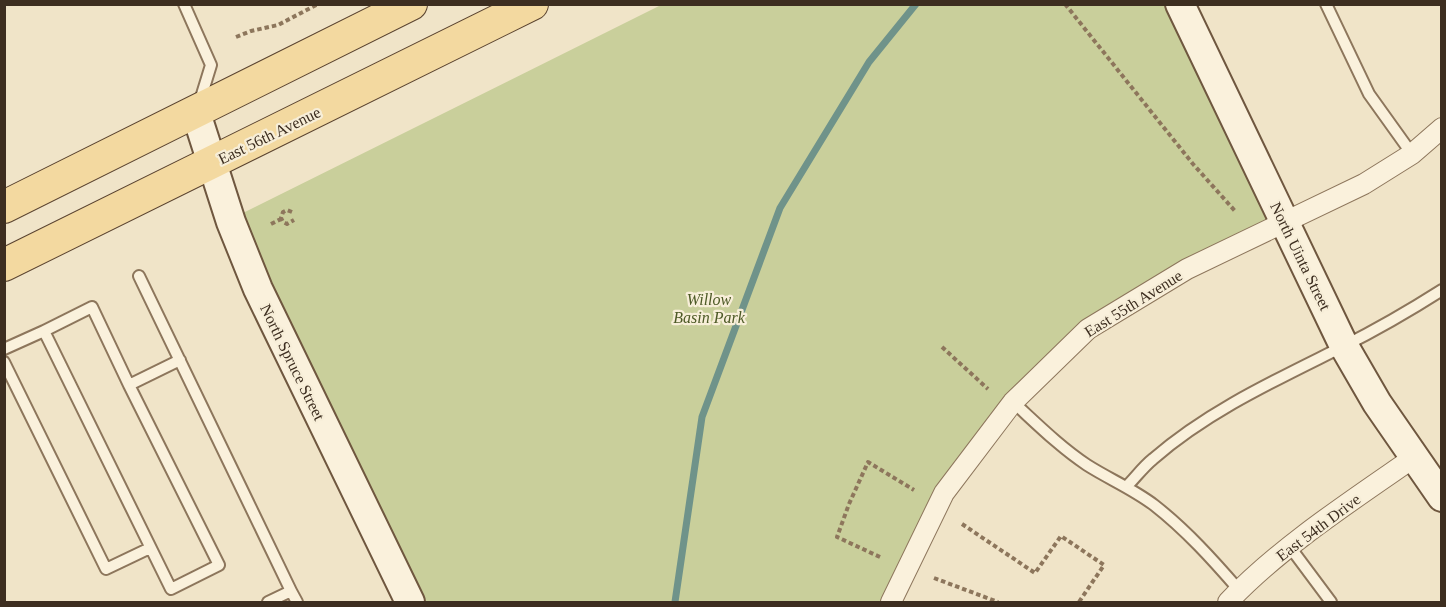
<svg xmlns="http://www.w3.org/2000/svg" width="1446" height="607" font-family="Georgia,serif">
	<rect width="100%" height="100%" fill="#f0e4c8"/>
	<path fill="#c9cf9b" d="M1166,4L1272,225L1179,270L1008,401L886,602H422L273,295L241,214L661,5Z"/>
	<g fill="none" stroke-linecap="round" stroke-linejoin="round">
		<path stroke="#6f938a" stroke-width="7" d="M675,602L702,417L780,208L869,62L916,4"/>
		<g stroke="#8d765c" stroke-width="14">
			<path id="lane" d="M184,4L211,65L199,104
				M1326,4L1369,94L1412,154
				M139,276L291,591L268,602
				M44,331L92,307L129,385
				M4,349L44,331L171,589L219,565L129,385L180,360
				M4,362L106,569L150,548
				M1013,402C1037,424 1060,447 1087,465C1109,479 1133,489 1154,505C1186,530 1213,560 1239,590
				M1127,486C1136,477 1143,467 1153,459C1208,411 1276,380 1342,347C1376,330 1409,311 1442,290
				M1290,547L1331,602
				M291,591L297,602"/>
		</g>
		<g stroke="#8d765c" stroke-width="22">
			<path id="street" d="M891,602L944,493L1013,402L1088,329L1187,269L1364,184L1412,154L1442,128
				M1228,602C1279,548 1351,501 1413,458"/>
		</g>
		<g stroke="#6f573f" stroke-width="32">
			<path id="secondary" d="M1180,4L1344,346L1377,403L1442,497
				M196,113L231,222L258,289L410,602"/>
		</g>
		<g stroke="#5b4430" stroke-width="34">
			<path id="primary" d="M4,207L411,4
				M4,265L532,4"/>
		</g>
		<path stroke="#8d765c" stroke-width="4" stroke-dasharray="4.5 3" stroke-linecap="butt" d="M1065,4L1193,164L1235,211
			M236,37L251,31L278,25L318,4
			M292,212L287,210L283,212L281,218L283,222L287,224L294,220
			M271,224L281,219
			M942,347L988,389
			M1441,433H1442
			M962,524L1035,573L1061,536L1104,565L1079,602
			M880,557L837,537L849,504L868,462L914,490
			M934,578L998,602"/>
		<use href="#lane" stroke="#faf1dc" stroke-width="10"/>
		<use href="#street" stroke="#faf1dc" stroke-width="20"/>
		<use href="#secondary" stroke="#faf1dc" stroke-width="28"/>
		<use href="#primary" stroke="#f3d9a0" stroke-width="32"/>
	</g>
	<g text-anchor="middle" stroke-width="4.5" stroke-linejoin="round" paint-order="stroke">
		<g font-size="16" fill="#3d2e20" stroke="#f7eed8">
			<text transform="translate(269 135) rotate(-26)" y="6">East 56th Avenue</text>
			<text transform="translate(1301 256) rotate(64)" y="6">North Uinta Street</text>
			<text transform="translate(1133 303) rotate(-32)" y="6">East 55th Avenue</text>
			<text transform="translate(293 362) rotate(64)" y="6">North Spruce Street</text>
			<text transform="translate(1318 527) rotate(-37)" y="6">East 54th Drive</text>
		</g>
		<g font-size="16" font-style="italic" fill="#4d5a26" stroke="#f7eed8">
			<text x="709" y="305">Willow<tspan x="709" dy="18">Basin Park</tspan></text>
		</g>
	</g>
	<rect width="1446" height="607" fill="none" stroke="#3d2e20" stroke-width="12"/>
</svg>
